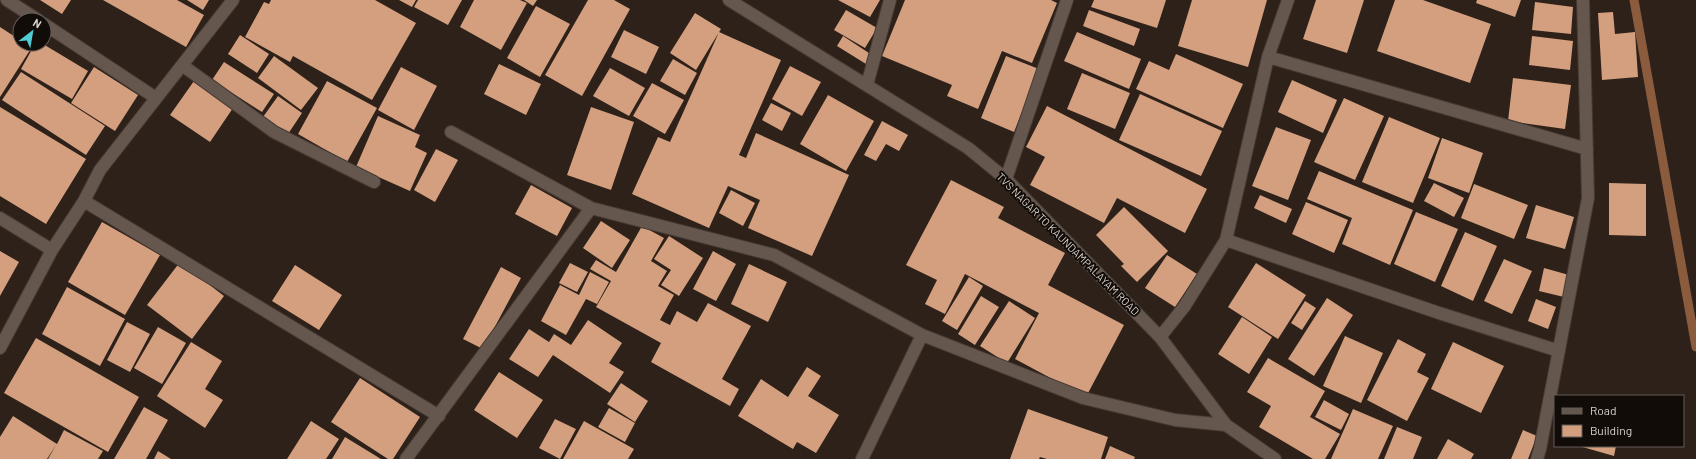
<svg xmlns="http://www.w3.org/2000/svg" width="1696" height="459" font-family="Barlow,sans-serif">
	<rect width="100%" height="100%" fill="#2e2119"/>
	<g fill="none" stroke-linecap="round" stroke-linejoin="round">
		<path stroke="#8a5b3d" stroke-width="9" d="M1634,0L1696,347"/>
	</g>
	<path fill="#d39f7f" d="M40,0H71L62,14Z
		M103,0H177L204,15L186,47Z
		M187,0H209L203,10Z
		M271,0H375L416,23L372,100L293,56L290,62L245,37L264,2L269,4Z
		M399,0H416L412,7Z
		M418,0H462L448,25L414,7Z
		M474,0H520L527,3L501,50L460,27Z
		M524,0H537L533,6Z
		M588,0H614L630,9L582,96L545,75Z
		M838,0H880L870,17Z
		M905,0H1051L1057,3L1032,63L1002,51L978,109L947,96L952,85L882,56Z
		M1094,0H1166L1157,28L1091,7Z
		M1192,0H1267L1248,67L1178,46Z
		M1316,0H1364L1347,53L1303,39Z
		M1395,0H1423L1491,24L1470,83L1377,51Z
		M1477,0H1521L1515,17L1476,3Z
		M1535,2L1573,7L1571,34L1532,30Z
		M536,6L570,24L540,77L507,58Z
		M846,10L877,28L865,48L834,30Z
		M1089,10L1140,29L1134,46L1083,26Z
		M1613,12L1615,34L1635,32L1638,77L1602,80L1598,13Z
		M695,13L721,29L696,70L670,53Z
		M0,27L20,40V44H27L32,47L0,97Z
		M624,30L659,47L646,74L611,57Z
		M719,32L781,60L739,155L746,158L756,133L849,175L812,256L748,228L760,200L728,186L709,228L632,194L658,137L670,142Z
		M1077,32L1141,59L1129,89L1064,61Z
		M240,35L269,54L257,73L228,54Z
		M843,36L872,55L866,64L837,46Z
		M1532,36L1573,41L1570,70L1529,65Z
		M35,44H43L88,71L72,99L21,69Z
		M1176,54L1243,84L1223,128L1136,89L1149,61L1169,70Z
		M274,56L318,88L301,110L258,78Z
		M1006,56L1039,69L1014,132L981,118Z
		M673,59L697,73L685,95L660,81Z
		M224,62L274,94L262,112L212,80Z
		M499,64L541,84L526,115L484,94Z
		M790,66L821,82L802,116L772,99Z
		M94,67L138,95L115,131L71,103Z
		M401,67L437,86L414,130L378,110Z
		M610,68L645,88L629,116L593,96Z
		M21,72L105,126L86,155L2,100Z
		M1082,73L1130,93L1115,129L1067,109Z
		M1513,78L1571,85L1565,129L1508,121Z
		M1292,80L1337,100L1323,133L1278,112Z
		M194,81L233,108L210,142L170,115Z
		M327,81L377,108L347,162L298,134Z
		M652,83L684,100L665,134L633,116Z
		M1140,94L1222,131L1201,176L1119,140Z
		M828,95L874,121L846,171L800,144Z
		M278,96L302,113L288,134L263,117Z
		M1344,98L1384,116L1355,180L1314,162Z
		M771,103L791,113L782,131L762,120Z
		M1047,106L1207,189L1185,233L1117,198L1104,223L1030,185L1045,157L1026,147Z
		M0,107L86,159L46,224L0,196Z
		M591,107L634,122L611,190L567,175Z
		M378,116L420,135L415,147L427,153L410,191L356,167Z
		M1389,117L1440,138L1413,203L1362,182Z
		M882,121L908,135L899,151L886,144L876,161L864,155Z
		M1276,127L1311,140L1288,200L1252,186Z
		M1442,138L1483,153L1469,193L1428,178Z
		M436,149L458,160L435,202L414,190Z
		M1319,171L1413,210L1390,265L1342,244L1352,218L1307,199Z
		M951,180L1004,207L998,218L1065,253L1048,285L1124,325L1086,397L1015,359L1039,313L965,274L945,314L925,304L937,280L906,265Z
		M1434,183L1464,198L1454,217L1424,201Z
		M1609,183L1646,184V236L1609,235Z
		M1474,184L1528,205L1514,239L1461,218Z
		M531,185L572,208L557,236L515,214Z
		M731,190L755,203L743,226L719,213Z
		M1260,195L1292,209L1286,223L1254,208Z
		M1306,202L1348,220L1334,253L1292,234Z
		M1536,205L1574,217L1565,249L1526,238Z
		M1124,207L1168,251L1137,282L1121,266L1124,264L1096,235Z
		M1416,212L1458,229L1435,282L1394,264Z
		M601,221L630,240L612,268L583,248Z
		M102,222L160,255L125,315L68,282Z
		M642,226L664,238L651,261L667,271L658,286L674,295L660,320L670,325L677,311L697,322L708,303L751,326L722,379L739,389L730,406L651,362L661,343L596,307L611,281L590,269L596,260L616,272Z
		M1465,232L1497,246L1473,301L1441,286Z
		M669,236L703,258L679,296L661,285L671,270L654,259Z
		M0,251L19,262L0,296Z
		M713,251L736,264L716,301L693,289Z
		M1167,255L1197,274L1175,307L1145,288Z
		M1504,259L1532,271L1512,314L1484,301Z
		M180,262L224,296L192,339L147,305Z
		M570,263L588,272L577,292L559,283Z
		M1256,263L1306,295L1278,339L1228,307Z
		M749,264L787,282L768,322L731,304Z
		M295,265L342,295L319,330L272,301Z
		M501,267L521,278L483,349L463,339Z
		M1544,268L1569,275L1564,297L1539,291Z
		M590,272L609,282L597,304L586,299L566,335L541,321L560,285L579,295Z
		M969,277L983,286L957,330L942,321Z
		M67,287L125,319L100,366L42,334Z
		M981,296L999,307L975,345L958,334Z
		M1327,298L1353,315L1314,376L1288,359Z
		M1536,299L1556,307L1548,329L1528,321Z
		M1009,301L1035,318L1007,363L980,346Z
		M1305,301L1316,308L1302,330L1291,323Z
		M1242,317L1272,337L1249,374L1218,354Z
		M588,320L622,343L609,363L624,372L610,393L553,355L538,377L509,359L529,329L549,342L554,334L571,345Z
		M127,322L150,334L130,372L107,360Z
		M158,327L186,343L162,384L134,368Z
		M1345,336L1383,353L1361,403L1323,386Z
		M36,338L139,397L108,452L4,393Z
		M1398,339L1426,354L1417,372L1429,378L1407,421L1367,400Z
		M191,342L222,361L205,389L223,400L205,428L157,396Z
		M1453,342L1504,366L1481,413L1431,389Z
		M1268,358L1325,391L1310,417L1340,434L1325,459H1313L1259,427L1271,406L1247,392Z
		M807,367L821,376L808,396L839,415L816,453L797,442L793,449L738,416L761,379L788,397Z
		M499,372L543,400L517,438L474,410Z
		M360,378L420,417L393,459H388L331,422Z
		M621,383L648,401L635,422L607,404Z
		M1324,400L1349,414L1341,430L1315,417Z
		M144,407L168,420L146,459H114Z
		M609,408L635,423L625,442L598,427Z
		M1028,409L1108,437L1101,459H1047L1040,457L1039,459H1010Z
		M1353,409L1393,426L1378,459H1331Z
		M13,416L57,444L64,430L103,451L98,459H48L56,445L47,459H0V437Z
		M555,419L576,429L560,459L539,448Z
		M311,421L339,439L326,459H287Z
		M584,421L634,449L628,459H563Z
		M1397,427L1422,437L1413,459H1384Z
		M1523,430L1537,436L1528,459H1511Z
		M345,437L381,459H332Z
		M1448,439L1474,454L1471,459H1437Z
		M1110,446L1135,457L1134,459H1105Z
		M1579,446H1616L1614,456Z
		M158,451L171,459H154Z"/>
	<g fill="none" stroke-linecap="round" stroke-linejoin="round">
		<g stroke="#453b35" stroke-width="14">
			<path id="minor" d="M7,0L38,20
				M729,0L968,148L1006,179L1160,337L1226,425L1275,459
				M44,24L156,98
				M1268,57L1587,149
				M182,65L274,132L374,182
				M867,85L890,0
				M451,132L591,208
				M1006,179L1067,0
				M84,201L439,416
				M0,218L52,250
				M1226,240L1439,313L1559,351
				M1160,337L1184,307L1226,240L1268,57L1288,0
				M0,348L52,250L84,201L100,170L233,0
				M406,459L591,208L774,255L922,335L1083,398L1175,420L1226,425
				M862,459L922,335
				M1537,459L1540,449L1588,198L1583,0"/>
		</g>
		<use href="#minor" stroke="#66574e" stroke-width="12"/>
	</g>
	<g text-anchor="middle" stroke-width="4" stroke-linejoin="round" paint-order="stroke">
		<g font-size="11" fill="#dad2cc" stroke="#120c09">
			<text transform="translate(1068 244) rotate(45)" y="4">TVS NAGAR TO KAUNDAMPALAYAM ROAD</text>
		</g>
	</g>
	<rect x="1554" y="395" width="130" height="52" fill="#120c09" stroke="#625b57"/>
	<rect x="1562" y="408" width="20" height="6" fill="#66574e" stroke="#625b57"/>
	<text x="1590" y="415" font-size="12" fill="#dad2cc">Road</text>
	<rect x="1562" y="425" width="20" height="12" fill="#d39f7f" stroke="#625b57"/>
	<text x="1590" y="435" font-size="12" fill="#dad2cc">Building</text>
	<g transform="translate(32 32) rotate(31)"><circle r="19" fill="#120c09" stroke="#625b57"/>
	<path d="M0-3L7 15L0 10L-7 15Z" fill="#51ccd4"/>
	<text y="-6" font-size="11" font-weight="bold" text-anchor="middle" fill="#dad2cc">N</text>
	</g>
</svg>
